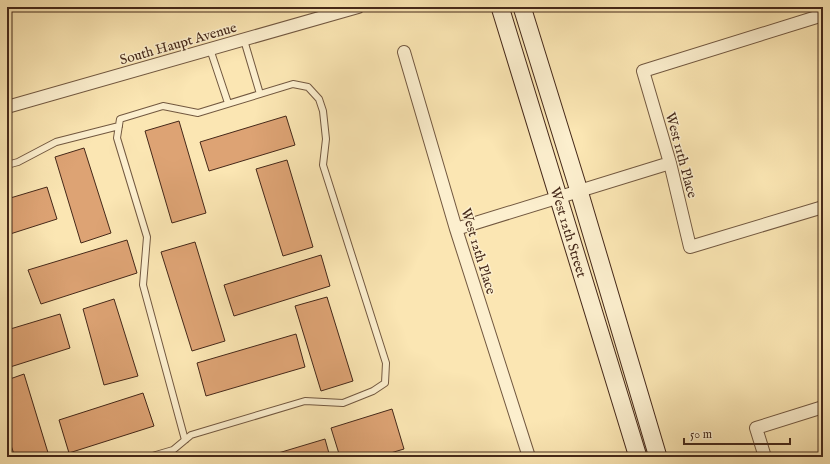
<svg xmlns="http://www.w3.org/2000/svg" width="830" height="464" font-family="'IM FELL English',serif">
	<rect width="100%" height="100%" fill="#fbe6b3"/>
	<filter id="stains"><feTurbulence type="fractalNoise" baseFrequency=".005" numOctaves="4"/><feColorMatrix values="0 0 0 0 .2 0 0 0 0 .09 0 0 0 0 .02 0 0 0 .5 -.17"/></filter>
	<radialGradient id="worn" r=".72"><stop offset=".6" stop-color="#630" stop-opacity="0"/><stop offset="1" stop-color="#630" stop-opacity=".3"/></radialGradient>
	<path fill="#dda374" stroke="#452819" d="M286,116L295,145L209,171L200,142Z
		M179,121L206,213L172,223L145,131Z
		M84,148L111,233L81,243L55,157Z
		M287,160L313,247L283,256L256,169Z
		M47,187L57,219L7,235V199Z
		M127,240L137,273L41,304L28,270Z
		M195,242L225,341L192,351L161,252Z
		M321,255L330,286L234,316L224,285Z
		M327,297L353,381L321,391L295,306Z
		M114,299L138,376L104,385L83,309Z
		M60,314L70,348L7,368V330Z
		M296,334L305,367L206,396L197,363Z
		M24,374L49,456L46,457H15L7,434V380Z
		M143,393L154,426L69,453L59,420Z
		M392,409L404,449L377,457H340L331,428Z
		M325,439L330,457H265Z"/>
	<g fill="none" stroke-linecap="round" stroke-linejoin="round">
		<g stroke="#725840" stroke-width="8">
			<path id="lane" d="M244,40L260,94
				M210,49L228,103
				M7,165L18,162L56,142L119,126
				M149,457L173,450L191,435L305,401L343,403L373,391L385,383L386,363L323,165L326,139L323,111L319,99L308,87L293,84L198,113L163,106L120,119L117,138L147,237L143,285L185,440"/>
		</g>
		<g stroke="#725840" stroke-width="14">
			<path id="street" d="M823,15L643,71L670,163L690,247L823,207
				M404,52L456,229L529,457
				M7,107L358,7
				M456,229L670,163
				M765,457L756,428L823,407"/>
		</g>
		<g stroke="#452819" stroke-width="19">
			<path id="secondary" d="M500,7L638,457
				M522,7L579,191L658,457"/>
		</g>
		<use href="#lane" stroke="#fcefce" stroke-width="6"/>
		<use href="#street" stroke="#fcefce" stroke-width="12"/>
		<use href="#secondary" stroke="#fcefce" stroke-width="17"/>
	</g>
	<g text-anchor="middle" stroke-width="3" stroke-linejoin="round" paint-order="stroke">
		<g font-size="14" fill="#452819" stroke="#fcefce">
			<text transform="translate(178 43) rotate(-16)" y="5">South Haupt Avenue</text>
			<text transform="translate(682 155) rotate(75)" y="5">West 11th Place</text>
			<text transform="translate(569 232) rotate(73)" y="5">West 12th Street</text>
			<text transform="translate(479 251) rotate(73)" y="5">West 12th Place</text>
		</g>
	</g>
	<rect width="830" height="464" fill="none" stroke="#fbe6b3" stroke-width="24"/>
	<rect x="8" y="8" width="814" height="448" fill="none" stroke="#452819" stroke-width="2"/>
	<rect x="12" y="12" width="806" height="440" fill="none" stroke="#452819"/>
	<path d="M684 438v6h106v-6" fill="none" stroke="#452819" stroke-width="2"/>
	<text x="690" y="438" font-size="12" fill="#452819" stroke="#fcefce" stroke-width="3" paint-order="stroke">50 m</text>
	<rect width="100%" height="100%" filter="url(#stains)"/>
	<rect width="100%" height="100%" fill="url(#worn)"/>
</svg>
